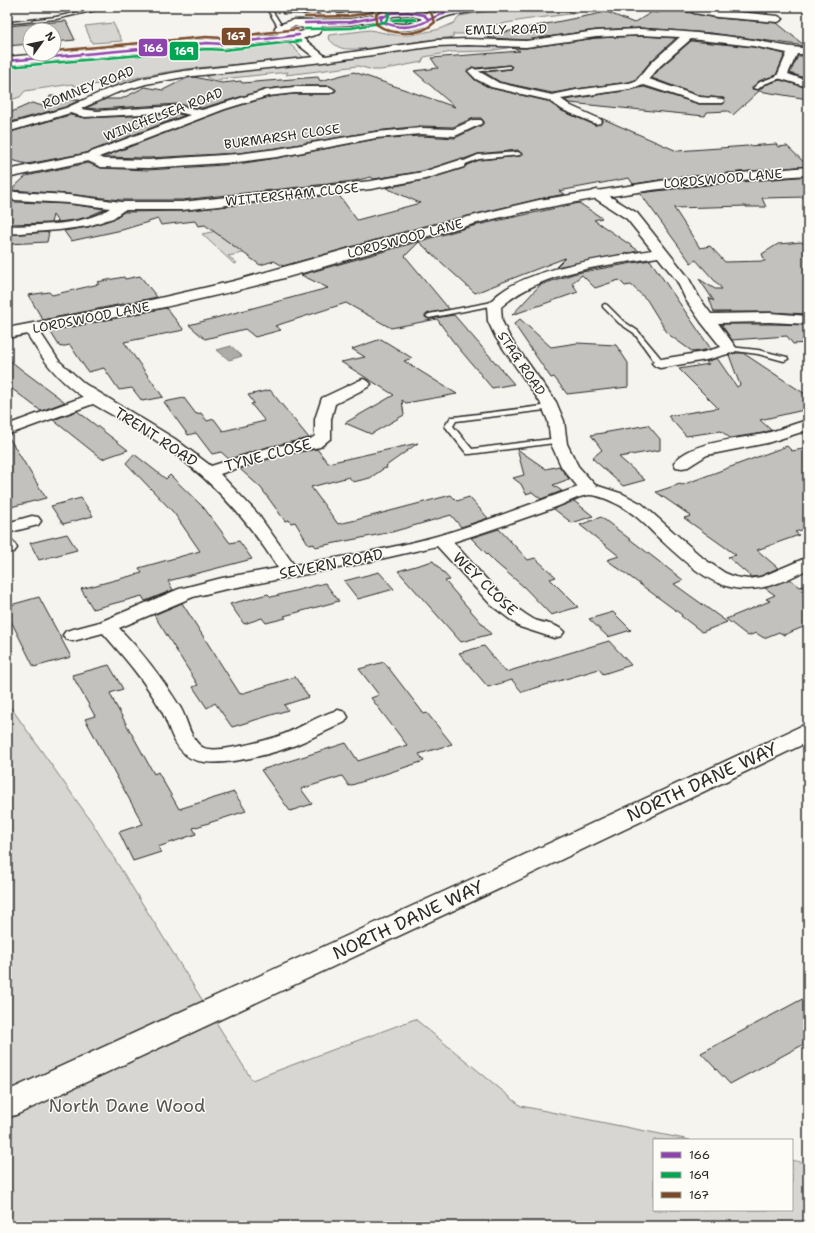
<svg xmlns="http://www.w3.org/2000/svg" width="815" height="1233" font-family="'Shantell Sans',sans-serif">
	<rect width="100%" height="100%" fill="#f5f4ef"/>
	<filter id="ink" filterUnits="userSpaceOnUse"><feTurbulence type="fractalNoise" baseFrequency=".025" numOctaves="2"/><feDisplacementMap in="SourceGraphic" scale="8" xChannelSelector="R" yChannelSelector="G"/><feConvolveMatrix kernelMatrix="1 2 1 2 8 2 1 2 1" color-interpolation-filters="sRGB"/></filter>
	<g filter="url(#ink)">
		<path fill="#d7d6d2" stroke="#81807e" d="M511,7H548L577,13L523,20L469,30L471,34H453V37L362,49C345,49 339,51 328,38L329,35L370,30L395,35H411L440,29L454,23L460,16Z
			M113,23L122,41L92,43L85,26Z
			M283,42L291,45L304,58L185,69L143,76L116,83L75,86L72,84L25,91L20,97L7,101V66Z
			M460,44L513,47L489,51L452,52L424,57L422,62L381,70H373L358,66L286,75L288,72L222,79L215,81L206,77L213,73L242,69L300,65L342,60L362,54Z
			M226,229L243,253L228,256L237,263L234,264L202,234Z
			M7,702L91,821L252,1080L415,1019L521,1106L690,1140H654V1210H792V1160L808,1164V1226H7Z"/>
		<path fill="#adaca9" stroke="#797877" d="M231,346L242,356L229,360L217,350Z"/>
		<path fill="#c2c1be" stroke="#2b2b2b" d="M717,7H763L768,14L718,9Z
			M665,8L717,18L777,23L805,46L711,33L640,28L596,30L526,40L491,38L485,36L607,12L634,23L652,12L658,13Z
			M66,21L75,40L54,42V30H30V44L7,46V26Z
			M640,36L676,38L651,61L635,80L629,82L576,89L552,93L500,82L484,72L511,69L512,67L510,65L476,68L472,67L467,71L475,80L490,88L547,101L562,111L595,125L603,122L601,118L677,151L776,144L778,147L787,146L808,166L673,178L633,184L629,178L559,191L565,194L539,199L422,227L283,266L274,261L260,265L205,225L198,226L195,221L161,225L158,219L122,230L71,241L64,231L88,227L113,219L124,212L182,211L338,194L357,220L420,203L386,188L425,180L464,168L467,165L479,160L520,156L522,154L518,150L478,154L464,159H460L423,171L374,179L371,177L354,181L182,200H121L68,194L11,190L26,176L88,163L101,168L148,170L238,164L277,158L376,139L421,136L455,138L482,125L484,122L481,118H473L453,127L421,126L376,131L277,148L238,153L148,158L103,157L225,110L268,97L294,94H330L336,91L330,86H294L267,89L202,108L178,104L97,109L86,108L106,99H121L145,87L163,90L187,78L194,77L222,83L241,81L242,83L318,77L320,81L354,72L455,107L414,71L438,68L431,58L520,51L512,48H526L596,38Z
			M691,41L753,47L785,54L776,75L759,81L752,89L759,90L765,85L780,80L808,88V99L759,91L733,115L728,111L707,112L705,116L569,103L565,100L630,90L644,87L699,104H723L725,102L723,98L700,96L652,78L661,67Z
			M798,56H808V79L790,73Z
			M50,96H74L72,100H80L65,107L7,123V114L32,103L46,107Z
			M178,114L185,115L86,153L27,164L7,159V133L70,115L85,118Z
			M808,176V197L762,198L766,207H746V206L674,208L700,248L710,246L725,262L765,261L762,254L778,244L802,242L808,249V314L770,312H714L709,298L714,301L699,279L715,289H722L696,260L691,263L640,193L707,185Z
			M7,200L15,202L68,204L105,209L87,217L74,220L58,222L53,215L51,223L7,224Z
			M579,203L602,218L594,220L639,251L556,267L565,258L475,293L419,242L405,256L449,309L429,313L425,316V317L429,319L454,315L514,384L492,388L452,340L437,319L391,328L346,303L275,326L281,330L255,337L245,329L205,339L189,325L328,288L301,275L473,226Z
			M49,232L47,242L7,244V235Z
			M650,260L711,349L693,352L668,334L647,300L631,285L625,286L619,280L595,288L582,275L572,283L578,292L512,315L540,285L576,273Z
			M140,276L157,297L43,320L28,295L49,292L52,295L99,284L97,282L124,277L125,279Z
			M166,308L184,330L124,342L163,397L142,401L132,388L119,390L104,368L88,372L70,345L60,347L50,331Z
			M520,319L551,347L577,343L616,345L628,363V387L567,394L554,377L551,378L514,324Z
			M721,324H770L808,325V343L793,344L787,336L732,340Z
			M381,339L412,358L404,361L457,394L406,403L402,400L404,415L371,434L345,423L394,395L341,362L365,357L352,349Z
			M736,353H743L808,396V409L760,420L771,430L763,433L730,438L721,431L686,436L668,416L718,408L679,369L709,364L706,362L717,358L737,387L740,385L729,355Z
			M7,358L22,370L65,402L41,411L7,385Z
			M270,390L309,438L268,447L229,459L221,452L212,454L196,433L188,435L164,402L184,398L196,414L201,413L207,421L214,419L223,431L265,421L251,404L254,403L248,395Z
			M77,411L89,420L128,450L102,459L53,420Z
			M648,425L660,439V450L619,457L645,480L623,486L592,458L602,450L591,435Z
			M7,436H8L46,498L7,508Z
			M418,443L386,466L387,468L383,469L370,478L353,482L349,477L311,487L338,524L352,521L451,495L457,501L469,497L488,518L461,527L451,515L392,532L315,547L314,544L309,545L295,522L291,523L289,520L285,521L261,488L240,469L277,456L317,449L328,463Z
			M787,446L792,451L808,448V528L795,532L799,535L757,550L778,568L761,576L751,577L728,557L736,555L684,518L691,516L656,492L680,484L682,485Z
			M517,449L546,469L559,466L569,479L553,485L562,491L541,499L532,492L526,494L521,484L513,478L524,475Z
			M134,454L166,479L170,475L204,508L230,543L239,541L252,559L168,581L173,590L145,601L142,596L93,609L81,589L142,573L139,568L200,551L174,513L126,463Z
			M81,498L93,516L63,524L51,506Z
			M574,501L593,516L572,523L554,509Z
			M601,517L683,580L674,584L727,622L702,632L681,616L682,615L607,560L619,556L580,525Z
			M499,529L528,560L535,558L556,577L550,579L578,607L551,615L524,587L496,563L471,538Z
			M67,534L77,550L39,560L30,543Z
			M433,561L450,580L445,581L491,634L461,642L398,571Z
			M379,572L394,589L358,599L344,581Z
			M790,579L800,587L808,585V625L784,635L779,632L764,638L756,633L748,636L726,619L770,601L766,599L775,595L765,588Z
			M325,583L339,601L284,616L286,618L266,623L262,618L244,624L230,604L268,594L271,597Z
			M39,597L71,657L34,667L7,613V606Z
			M182,603L240,694L295,677L309,697L284,705L288,710L232,727L215,703L207,708L193,687L198,685L154,615Z
			M613,612L631,630L608,637L589,619Z
			M609,641L631,665L603,674L599,669L522,692L512,680L488,687L459,653L484,646L506,672Z
			M384,662L424,714L427,713L452,744L419,754L424,761L349,786L342,776L301,789L312,804L290,811L261,770L346,743L358,761L407,745L371,698L379,695L359,669Z
			M109,665L123,689L110,693L114,702L154,774L158,772L179,809L234,792L246,811L193,828L196,834L158,847L161,852L133,861L119,832L143,824L85,719L95,716L72,675Z
			M808,996V1042L730,1084L701,1053Z"/>
		<g fill="none" stroke-linecap="round" stroke-linejoin="round">
			<g stroke="#2b2b2b" stroke-width="3">
				<path id="service" d="M101,7H109L56,19L14,23L12,22L56,17Z
					M266,7H270L283,28H279Z
					M352,7H356V9L339,13L337,12Z
					M285,11H301L319,15L317,16L301,13H283Z
					M509,66L511,67V68L473,72L471,71L473,70Z
					M782,74L784,75V77L764,84L758,89L753,88L760,82Z
					M518,152L521,154L520,155L479,159L460,166L457,164L478,155Z
					M498,301L501,303L500,304L429,318L426,316L429,314Z
					M605,304L607,305L623,321L638,331L663,361V365H657L634,333L619,323L603,307V305Z
					M730,347L758,350L787,357L788,359L784,361L758,354L728,350L726,349Z
					M550,405L554,407L553,409L456,421L453,426L472,449L559,438L563,440L562,442L470,454H467L445,426L451,417H454Z"/>
			</g>
			<g stroke="#2b2b2b" stroke-width="3">
				<path id="minor" d="M374,7H384V12L388,16L386,18H380L376,15Z
					M389,7H401L408,12L403,15Z
					M697,8L778,16L783,19L778,22L717,17L694,13L692,11Z
					M640,29C678,31 716,34 753,40C772,43 789,48 808,48V54H797L788,74L808,81V87L778,78L777,76L787,53L753,46L691,39L660,66L649,79L700,97L723,99L724,101L723,103H699L644,85L630,89L561,99L571,106L600,119L602,121L600,123L596,124L563,110L548,100L491,87L476,79L468,71L473,68L499,83L552,95L576,90L629,83L636,81L652,62L680,37L640,35L596,37L526,47L468,45L436,46L323,62L184,77L146,84L116,93L80,109L97,111L178,106L202,110L267,90L294,87H330L335,90L330,93H294L268,96L225,109L99,157L103,159L148,160L238,154L277,149L376,132L421,128L453,129L473,120H481L483,122L481,124L455,136L421,134L376,138L277,157L238,162L148,168L101,167L88,161L7,178V170L86,154L190,115L178,112L85,117L70,113L7,132V125L66,108L108,89L144,78L184,71L314,57L287,36L286,34L291,31L295,32L325,56L436,40L468,39L526,41L596,31Z
					M460,160L464,161L466,164L464,167L425,179L371,189L182,210H124L113,218L88,226L59,230L7,234V226C38,225 84,226 110,208L68,203L15,200L7,198V190L15,192L68,195L121,202H182L371,181L423,172Z
					M597,190L601,191L637,213L688,277L700,299L711,314L770,313L808,316V324L770,322L718,323L737,349L735,352L706,360L660,368L655,366L652,363L655,360L704,352L721,347L701,322L686,300L677,281L658,257C606,266 542,270 501,307L502,321L510,338L556,402L564,421L567,444L578,466L595,485L623,494L642,504L704,559L725,573L735,577L748,579L761,577L808,557V569C741,606 713,589 661,540C647,527 636,514 619,505C611,501 599,495 590,495C583,494 564,504 556,507C522,519 488,531 453,542C477,568 502,601 533,619C543,624 557,623 564,632L561,636L554,638L520,627L491,605L437,546L354,565L222,590L193,597L119,628C143,653 162,678 180,707C188,720 189,738 202,747C213,755 263,741 276,737C298,730 316,716 338,710L345,712L348,717L345,722C328,730 310,739 293,746C271,754 205,773 186,755C170,741 170,725 160,708C144,680 124,657 103,633L73,641L66,639L63,635L66,631L100,622L179,589L222,578L278,568C248,520 211,479 164,446C142,430 117,418 93,404L7,435V425L83,397C55,378 41,357 24,329L26,326L31,325L36,326L59,361L85,384L175,439L211,466L268,448L309,440L315,436V419L322,398L358,381L363,379L368,381L371,384L368,387L335,404L331,419V438L320,447L277,455L220,474L257,513L294,565C342,557 390,549 437,536C485,522 531,504 578,487L562,468L551,444L548,421L540,402L496,338L488,321L487,306C513,268 609,258 652,250L627,219L593,197L591,194L593,191Z
					M808,420V430L767,443L707,455L688,467L682,468L676,467L674,463C688,442 740,439 763,434C779,430 793,424 808,420Z
					M32,516L38,517L41,521L38,525L7,533V523Z
					M7,540L13,541L17,548L14,552L7,553Z"/>
			</g>
			<g stroke="#2b2b2b" stroke-width="3">
				<path id="tertiary" d="M459,7H484C479,13 456,13 448,16C441,18 435,22 428,25C416,32 384,34 375,21L350,25L321,26L323,28L318,34L305,38L223,48L207,47L7,65V57L207,39L223,40L279,34L274,30L276,26L293,20L350,19L383,13L391,10L408,9L428,13L430,15L440,11ZM408,15L420,18L422,19C412,25 397,26 387,20L393,16ZM294,26L310,29L300,32L287,29Z
					M808,167V175C717,181 628,191 539,209C450,227 364,256 277,280C188,304 97,321 7,338V328L138,303L234,281L422,228L539,200L673,179Z
					M808,724V742L529,875L18,1114L7,1118V1091L511,861L799,727Z"/>
			</g>
			<use href="#service" fill="#fdfcf7" fill-rule="evenodd"/>
			<use href="#minor" fill="#fdfcf7" fill-rule="evenodd"/>
			<use href="#tertiary" fill="#fdfcf7" fill-rule="evenodd"/>
			<g stroke="#fdfcf7" stroke-width="4">
				<path id="bus-1" d="M408,12L424,15L429,20C413,29 397,29 381,21V18L391,13Z
					M429,20L444,13L478,7
					M305,23L350,22L383,16
					M7,61L207,43L223,44L299,35"/>
			</g>
			<g stroke="#fdfcf7" stroke-width="4">
				<path id="bus-2" d="M408,18L416,20H391Z
					M305,29L351,28L385,22L389,16L385,7
					M8,67L207,49L224,50L300,41"/>
			</g>
			<g stroke="#fdfcf7" stroke-width="4">
				<path id="bus-3" d="M391,7L376,14V24C393,36 420,37 435,22L431,13L414,7
					M305,17L349,16L373,12V7
					M54,51L206,37L223,38L298,29"/>
			</g>
			<use href="#bus-1" stroke="#8e44ad" stroke-width="2.5"/>
			<use href="#bus-2" stroke="#00a651" stroke-width="2.5"/>
			<use href="#bus-3" stroke="#7a4b2a" stroke-width="2.5"/>
		</g>
	</g>
	<g text-anchor="middle" stroke-width="3" stroke-linejoin="round" paint-order="stroke">
		<g font-size="13" fill="#2b2b2b" stroke="#fdfcf7">
			<text transform="translate(506 29) rotate(-1)" y="5">EMILY ROAD</text>
			<text transform="translate(88 87) rotate(-21)" y="5">ROMNEY ROAD</text>
			<text transform="translate(163 114) rotate(-21)" y="5">WINCHELSEA ROAD</text>
			<text transform="translate(282 136) rotate(-8)" y="5">BURMARSH CLOSE</text>
			<text transform="translate(723 178) rotate(-5)" y="5">LORDSWOOD LANE</text>
			<text transform="translate(292 194) rotate(-6)" y="5">WITTERSHAM CLOSE</text>
			<text transform="translate(405 238) rotate(-15)" y="5">LORDSWOOD LANE</text>
			<text transform="translate(91 317) rotate(-11)" y="5">LORDSWOOD LANE</text>
			<text transform="translate(522 363) rotate(56)" y="5">STAG ROAD</text>
		</g>
		<g font-size="15" fill="#2b2b2b" stroke="#fdfcf7">
			<text transform="translate(156 437) rotate(33)" y="5">TRENT ROAD</text>
			<text transform="translate(268 455) rotate(-15)" y="5">TYNE CLOSE</text>
			<text transform="translate(331 564) rotate(-11)" y="5">SEVERN ROAD</text>
			<text transform="translate(485 584) rotate(44)" y="5">WEY CLOSE</text>
		</g>
		<g font-size="18" fill="#2b2b2b" stroke="#fdfcf7">
			<text transform="translate(702 782) rotate(-25)" y="6">NORTH DANE WAY</text>
			<text transform="translate(408 920) rotate(-25)" y="6">NORTH DANE WAY</text>
		</g>
		<g font-size="18" fill="#565655" stroke="#fdfcf7">
			<text x="127" y="1112">North Dane Wood</text>
		</g>
	</g>
	<g stroke="#fdfcf7" stroke-width="1.5">
		<rect x="221" y="27" width="30" height="19" rx="4" fill="#7a4b2a"/>
		<rect x="138" y="38" width="30" height="19" rx="4" fill="#8e44ad"/>
		<rect x="169" y="41" width="30" height="20" rx="4" fill="#00a651"/>
	</g>
	<g font-size="11" text-anchor="middle" font-weight="bold" fill="#fff">
		<text x="236" y="40">167</text>
		<text x="153" y="52">166</text>
		<text x="184" y="55">169</text>
	</g>
	<rect width="815" height="1233" fill="none" stroke="#fdfcf7" stroke-width="24"/>
	<rect x="12" y="12" width="791" height="1209" fill="none" stroke="#2b2b2b" stroke-width="1.5" filter="url(#ink)"/>
	<rect x="653" y="1139" width="140" height="72" fill="#fdfcf7" stroke="#a9a8a5"/>
	<rect x="661" y="1152" width="20" height="6" fill="#8e44ad" stroke="#a9a8a5"/>
	<text x="689" y="1159" font-size="12" fill="#2b2b2b">166</text>
	<rect x="661" y="1172" width="20" height="6" fill="#00a651" stroke="#a9a8a5"/>
	<text x="689" y="1179" font-size="12" fill="#2b2b2b">169</text>
	<rect x="661" y="1192" width="20" height="6" fill="#7a4b2a" stroke="#a9a8a5"/>
	<text x="689" y="1199" font-size="12" fill="#2b2b2b">167</text>
	<g transform="translate(42 42) rotate(57)"><circle r="19" fill="#fdfcf7" stroke="#a9a8a5"/>
	<path d="M0-3L7 15L0 10L-7 15Z" fill="#2b2b2b"/>
	<text y="-6" font-size="11" font-weight="bold" text-anchor="middle" fill="#2b2b2b">N</text>
	</g>
</svg>
